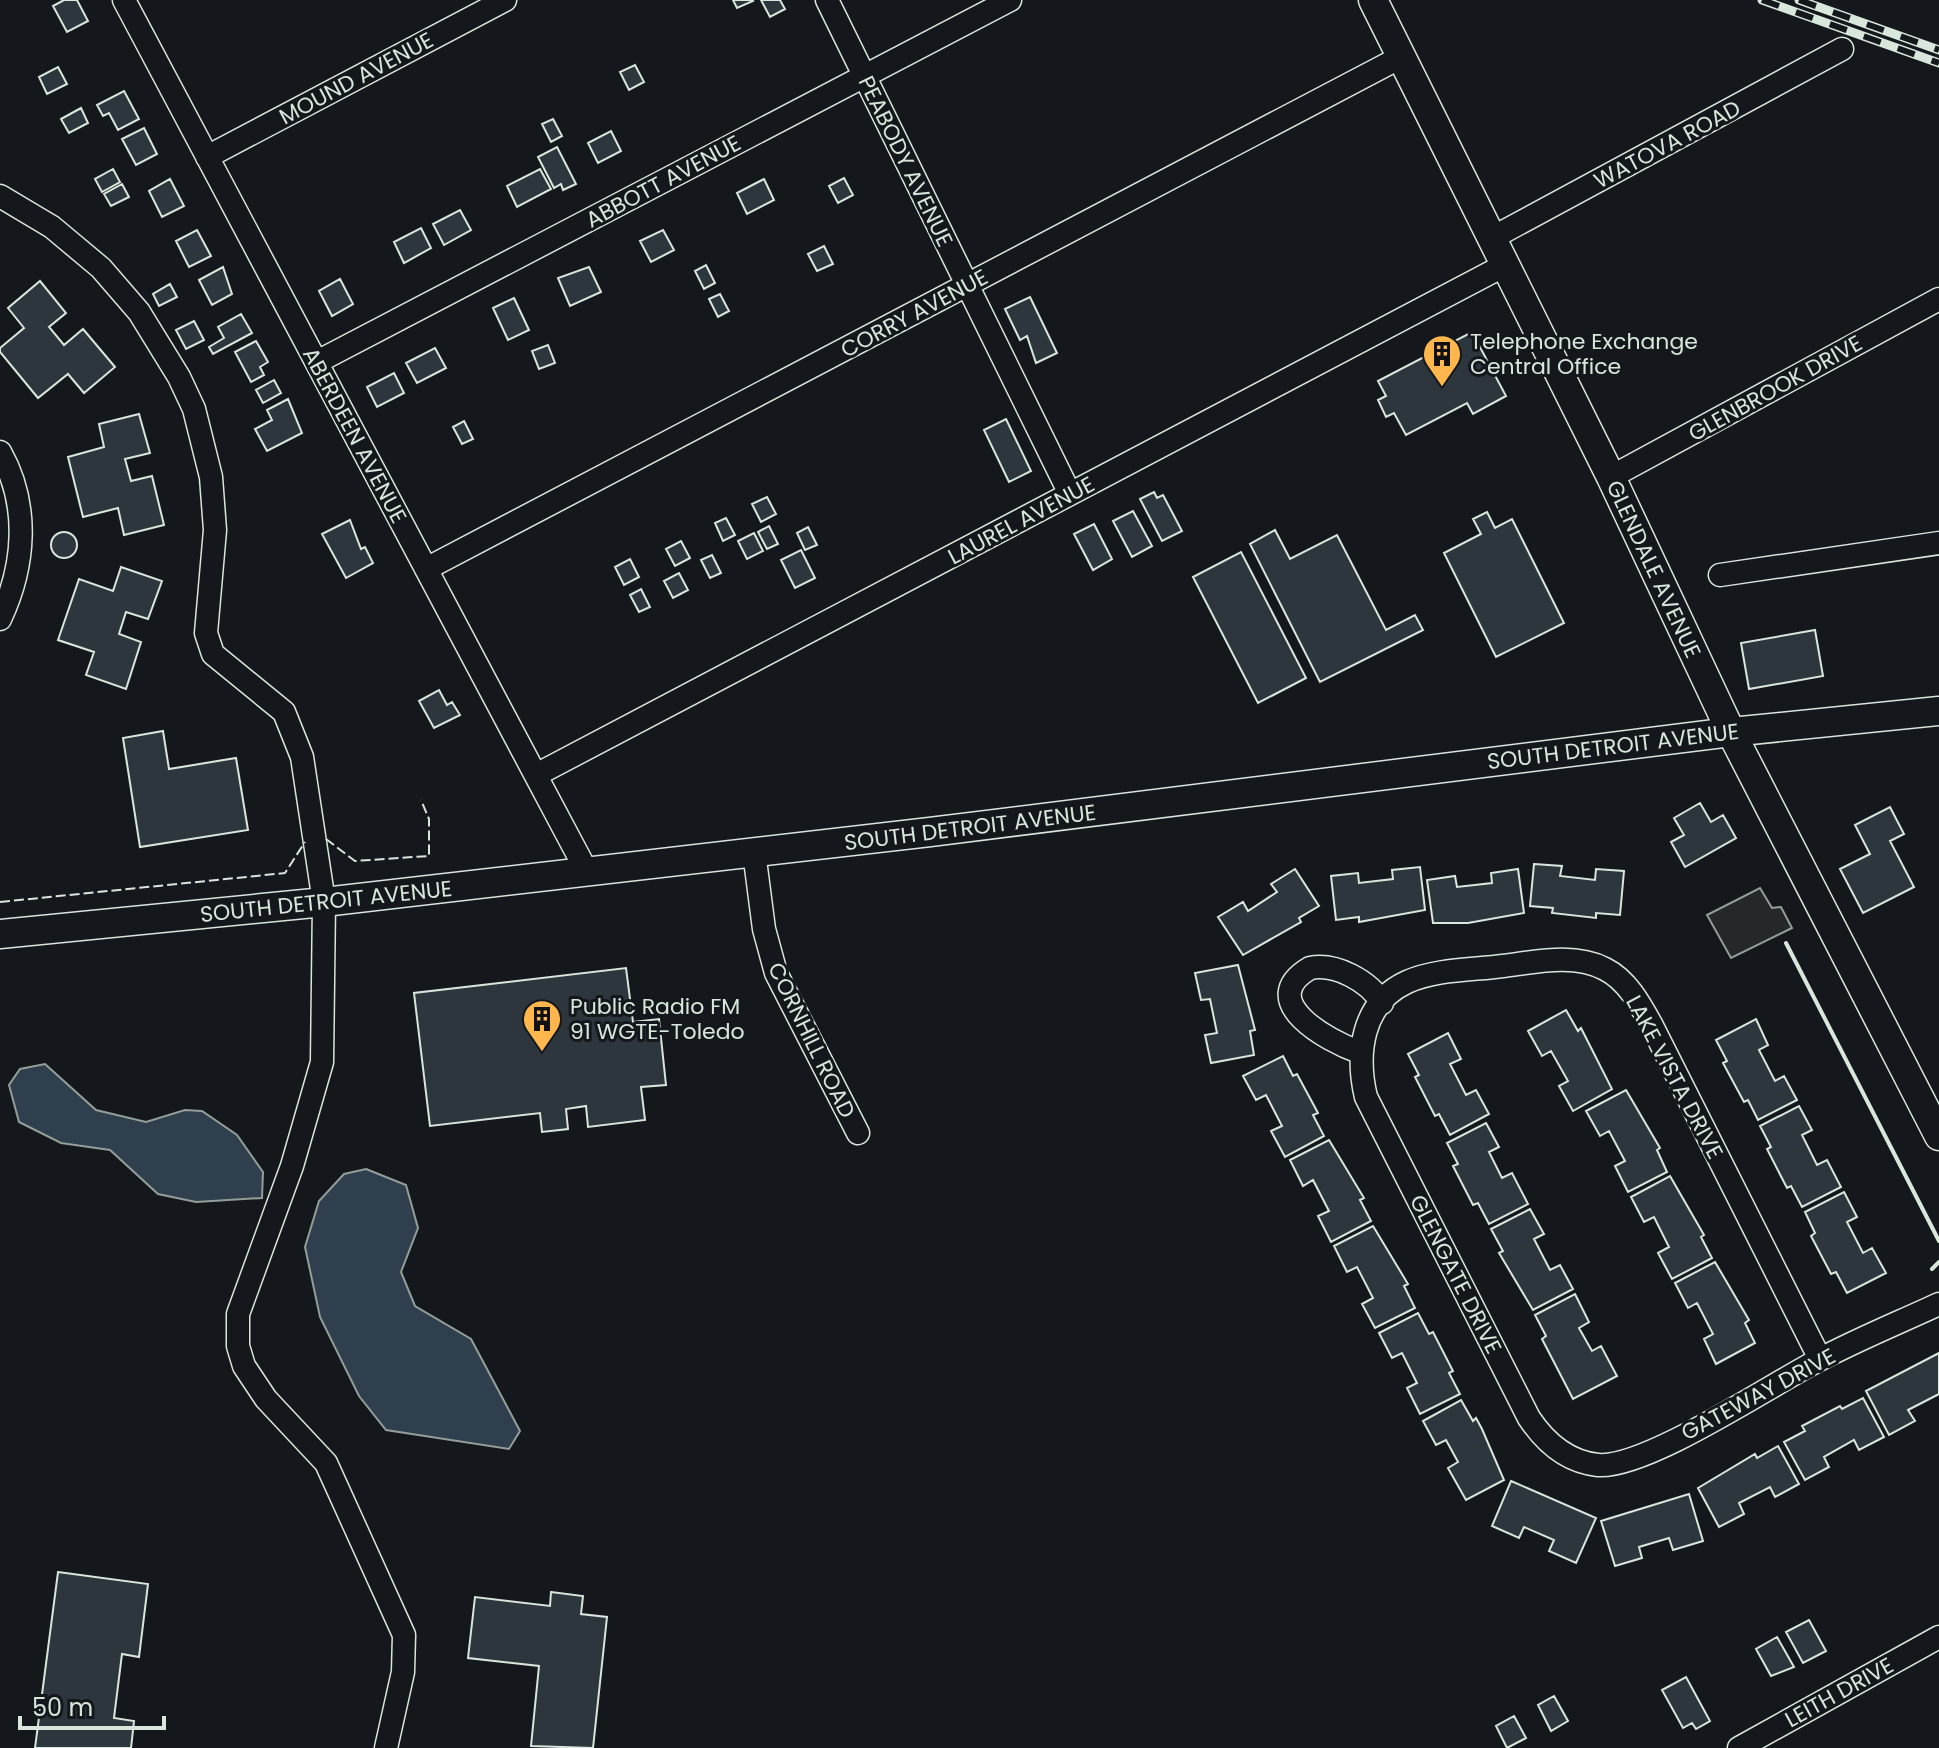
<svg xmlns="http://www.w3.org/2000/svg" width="1939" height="1748" font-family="Poppins,sans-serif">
	<rect width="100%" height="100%" fill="#14181c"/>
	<path fill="#24282b" stroke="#939e99" stroke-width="2" d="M1760,888L1772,908L1781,907L1792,928L1731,958L1707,915Z"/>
	<path fill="#2f3f4d" stroke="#939e99" stroke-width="2" d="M45,1064L96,1110L146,1122L185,1110L202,1111L237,1135L263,1172L262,1198L196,1202L158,1194L110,1150L61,1143L19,1122L9,1085L20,1069Z
		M366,1169L406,1185L418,1228L401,1272L415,1306L471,1339L520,1431L509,1449L386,1430L359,1396L320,1317L305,1247L319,1201L344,1174Z"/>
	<path fill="#2c363c" stroke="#d8e6dc" stroke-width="2" d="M64,0H77L88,21L67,32L53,6Z
		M733,0H752L753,1L737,8Z
		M761,0H780L785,9L770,17Z
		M635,65L644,82L629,90L620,72Z
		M58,67L67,84L47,94L39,77Z
		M124,91L139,119L118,130L109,113L103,116L97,105Z
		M81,108L88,123L69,133L61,119Z
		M553,119L562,136L551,142L542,124Z
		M144,128L157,154L136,165L122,139Z
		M611,131L621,151L598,163L588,143Z
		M557,147L576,184L563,190L561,184L554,188L538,157Z
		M113,169L120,182L102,192L95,179Z
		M540,169L551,189L517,207L507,186Z
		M844,178L853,195L838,203L829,186Z
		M170,179L184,206L162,217L149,191Z
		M764,179L774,200L747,214L737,193Z
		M122,184L129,197L111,206L104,194Z
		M460,210L471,230L444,245L433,224Z
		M421,228L431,248L404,263L394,242Z
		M197,230L211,256L189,267L176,241Z
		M663,230L674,250L651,262L640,241Z
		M824,246L833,264L817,271L808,254Z
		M706,265L715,283L704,289L695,271Z
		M223,267L232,294L212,305L199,280Z
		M589,267L601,292L570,306L558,278Z
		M340,279L353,304L332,316L319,291Z
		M40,281L66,313L49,327L64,345L83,329L115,367L84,393L68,374L38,398L0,352V348L24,328L8,308Z
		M170,284L177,297L159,306L153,294Z
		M720,294L729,311L718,317L709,299Z
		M1030,297L1057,353L1036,363L1027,336L1020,340L1005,309Z
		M514,298L529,330L508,340L493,308Z
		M241,314L252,333L213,354L209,347L224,338L218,327Z
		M194,321L204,340L186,349L176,330Z
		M1472,332L1506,396L1473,414L1467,403L1406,435L1394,413L1386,417L1378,400L1386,396L1378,381Z
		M256,341L268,362L260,367L264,375L251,382L235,352Z
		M548,345L555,363L539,369L532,351Z
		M435,348L446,368L417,383L406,363Z
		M394,373L404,393L377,407L367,387Z
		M274,380L281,393L263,403L256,390Z
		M288,399L302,433L267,451L255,429L272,420L267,410Z
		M139,414L150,453L125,459L131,481L152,476L164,525L124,535L118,508L83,517L68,457L104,447L99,424Z
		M1006,419L1031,471L1009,482L984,430Z
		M464,421L473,439L462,444L453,427Z
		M1154,492L1157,498L1163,495L1182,531L1162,541L1140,499Z
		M767,497L776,514L761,522L752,504Z
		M1133,511L1152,546L1132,557L1113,521Z
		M1487,512L1495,528L1512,519L1564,623L1496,657L1444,553L1481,534L1473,519Z
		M726,518L735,535L723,541L715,523Z
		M350,520L361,549L365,547L373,563L346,578L322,534Z
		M1094,524L1112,559L1093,570L1074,534Z
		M769,526L778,544L767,549L758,532Z
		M808,527L817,545L805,550L797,533Z
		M1275,530L1290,559L1337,535L1386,630L1415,615L1423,630L1320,682L1250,544Z
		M51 545a13 13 0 1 1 26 0a13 13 0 1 1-26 0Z
		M754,533L763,551L747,559L738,541Z
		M681,541L690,558L675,566L666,549Z
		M801,550L815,578L795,588L781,560Z
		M1241,552L1306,678L1258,703L1193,577Z
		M712,555L721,573L710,578L701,560Z
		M630,559L639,577L624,585L615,567Z
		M121,567L162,581L148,619L126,612L119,634L141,642L126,689L86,675L94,652L58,640L79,579L113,591Z
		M679,573L688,590L673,598L664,581Z
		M641,589L650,607L639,612L630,595Z
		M1815,630L1823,676L1749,689L1741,643Z
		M439,690L447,705L452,702L460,715L434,728L419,701Z
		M163,731L169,769L236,758L248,830L140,847L123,738Z
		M1700,803L1711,822L1723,815L1736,838L1685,867L1671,842L1684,835L1674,818Z
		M1890,807L1904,834L1890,841L1914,887L1863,913L1840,869L1870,854L1855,825Z
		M1534,864L1562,866L1560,876L1595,880L1596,869L1624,871L1620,915L1596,913V918L1552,913L1553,908L1530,906Z
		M1420,867L1425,910L1359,922V917L1336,920L1331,876L1358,873L1359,883L1393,879L1392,870Z
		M1295,869L1319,906L1299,918L1301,922L1243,955L1218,917L1243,902L1248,911L1277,892L1271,884Z
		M1518,869L1524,913L1468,923H1433L1427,880L1455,876L1457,887L1492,883L1491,873Z
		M1238,965L1255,1030L1250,1031L1254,1055L1211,1063L1205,1035L1217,1033L1210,999L1201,1000L1195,973Z
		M626,968L633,1022L659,1019L666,1085L641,1087L645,1120L588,1127L586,1106L566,1109L568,1129L542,1132L540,1113L430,1126L414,993Z
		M1566,1010L1578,1031L1581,1028L1612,1089L1573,1111L1559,1086L1568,1081L1551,1051L1542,1056L1528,1031Z
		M1756,1019L1768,1045L1759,1050L1775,1081L1784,1076L1797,1100L1758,1120L1748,1100L1744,1102L1723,1063L1727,1061L1716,1040Z
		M1448,1033L1461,1059L1450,1064L1466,1095L1476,1090L1489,1114L1450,1135L1439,1114L1435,1116L1415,1077L1419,1075L1408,1054Z
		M1283,1056L1293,1076L1297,1074L1318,1113L1313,1115L1324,1136L1285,1157L1271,1131L1282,1126L1266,1095L1256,1100L1243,1076Z
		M1626,1090L1660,1148L1657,1150L1667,1172L1628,1192L1615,1166L1625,1161L1609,1131L1600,1136L1586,1111Z
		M1799,1106L1812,1130L1802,1135L1817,1165L1827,1160L1841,1187L1802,1207L1791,1186L1787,1188L1767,1149L1771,1147L1760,1126Z
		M1486,1123L1499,1147L1489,1152L1502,1178L1512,1173L1528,1204L1489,1224L1478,1203L1473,1205L1453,1166L1458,1164L1447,1143Z
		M1329,1140L1364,1198L1360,1200L1371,1221L1331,1242L1318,1216L1329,1211L1313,1180L1303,1186L1290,1160Z
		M1670,1176L1704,1235L1701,1237L1712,1258L1672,1279L1658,1253L1669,1247L1654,1217L1644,1222L1631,1197Z
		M1844,1192L1857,1217L1847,1222L1863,1253L1872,1248L1886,1273L1847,1293L1836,1272L1831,1274L1811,1236L1815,1233L1805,1212Z
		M1530,1209L1544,1234L1534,1239L1550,1270L1560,1265L1573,1289L1533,1310L1499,1253L1503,1251L1491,1229Z
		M1373,1226L1408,1284L1404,1286L1415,1308L1375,1328L1362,1304L1373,1298L1357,1267L1347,1272L1334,1246Z
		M1715,1262L1749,1320L1745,1323L1755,1343L1716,1364L1704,1339L1713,1334L1697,1303L1688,1308L1675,1283Z
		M1575,1294L1589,1322L1579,1328L1592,1351L1601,1346L1617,1376L1573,1399L1542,1339L1546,1336L1535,1315Z
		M1418,1313L1429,1334L1433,1332L1453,1371L1449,1373L1460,1394L1420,1414L1407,1388L1417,1383L1402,1353L1392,1358L1379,1333Z
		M1939,1353V1394L1908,1410L1915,1421L1889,1435L1866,1391Z
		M1863,1398L1884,1437L1859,1450L1854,1440L1824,1457L1829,1467L1805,1480L1784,1442L1805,1431L1802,1426L1840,1406L1842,1409Z
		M1461,1400L1473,1421L1476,1418L1482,1429L1504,1480L1466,1500L1448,1468L1458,1462L1446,1440L1436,1445L1423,1421Z
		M1778,1446L1799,1484L1775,1497L1770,1487L1739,1503L1744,1514L1719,1527L1698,1488L1755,1454L1757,1458Z
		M1511,1481L1596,1518L1576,1563L1549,1551L1554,1540L1524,1527L1519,1538L1492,1526Z
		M1689,1494L1703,1541L1673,1550L1669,1538L1639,1547L1642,1558L1615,1566L1601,1521Z
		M58,1572L148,1584L139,1657L122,1654L114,1718L134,1721L131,1748H35Z
		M551,1592L583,1596L581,1614L607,1617L593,1748L531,1746L539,1666L468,1658L475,1597L550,1606Z
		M1809,1620L1826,1651L1803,1663L1786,1632Z
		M1777,1637L1794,1667L1771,1676L1756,1649Z
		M1686,1677L1710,1721L1696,1729L1692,1723L1683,1728L1662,1690Z
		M1554,1696L1568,1721L1551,1731L1538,1705Z
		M1514,1716L1526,1738L1507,1748L1496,1726Z"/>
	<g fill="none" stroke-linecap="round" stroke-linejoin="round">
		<g stroke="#d8e6dc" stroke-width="25">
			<path id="minor" d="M124,0L586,870
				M827,0L1070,494
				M207,157L505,0
				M0,196L52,227L101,268L139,312L179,377L194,409L211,477L215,530L206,633L213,654L284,712L302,757L324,902L322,1062L292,1166L238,1314V1346L244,1366L266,1399L326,1463L404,1635L403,1672L386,1748
				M1492,238L1842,49
				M317,362L1010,0
				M0,452C30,505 25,566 0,619
				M1611,477L1939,299
				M426,569L1401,57
				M1720,575L1939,543
				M536,775L1505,265
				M754,852L764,929L776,973L858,1133
				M1359,1052C1328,1041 1254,1001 1310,968C1336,963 1369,981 1382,1003
				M1820,1359L1651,1024C1640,1004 1627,980 1605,969C1574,953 1536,962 1503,966C1473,970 1436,969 1407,982C1361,1003 1356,1055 1366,1097L1529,1418C1545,1442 1568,1462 1598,1465C1645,1469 1769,1386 1817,1361C1856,1340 1898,1323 1939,1304
				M1739,1748L1939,1637"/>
		</g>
		<g stroke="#d8e6dc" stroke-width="31">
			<path id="major" d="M1373,0L1611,477L1731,732L1939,1136
				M0,934L324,902L930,832L1731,732L1939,711"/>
		</g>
		<use href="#minor" stroke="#14181c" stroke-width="22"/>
		<use href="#major" stroke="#14181c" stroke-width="28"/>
		<g stroke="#d8e6dc" stroke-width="9">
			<path id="rail" d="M1762,0L1939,63
				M1799,0L1939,50"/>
		</g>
		<use href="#rail" stroke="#14181c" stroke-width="6" stroke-dasharray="18" stroke-linecap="butt"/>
		<path stroke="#d8e6dc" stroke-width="2" stroke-dasharray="10 4" stroke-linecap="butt" d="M326,839L355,861L429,856V819L421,800
			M0,902L285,873L305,842"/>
		<path stroke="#d8e6dc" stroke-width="4" d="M1786,943L1939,1241
			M1932,1269L1939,1262"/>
	</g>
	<defs>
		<g id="building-pin" transform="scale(2)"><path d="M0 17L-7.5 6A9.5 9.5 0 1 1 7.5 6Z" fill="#ffb74d" stroke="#14181c"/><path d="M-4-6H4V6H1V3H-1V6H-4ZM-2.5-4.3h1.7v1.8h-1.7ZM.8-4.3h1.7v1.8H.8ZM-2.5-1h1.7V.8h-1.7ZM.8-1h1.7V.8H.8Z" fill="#111"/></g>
	</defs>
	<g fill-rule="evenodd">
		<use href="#building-pin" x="1442" y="354"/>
		<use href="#building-pin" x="542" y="1019"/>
	</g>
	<g text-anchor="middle" stroke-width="6" stroke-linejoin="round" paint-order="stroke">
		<g font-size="22" fill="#d8e6dc" stroke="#14181c">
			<text transform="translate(356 78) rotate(-28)" y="8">MOUND AVENUE</text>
			<text transform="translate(1667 144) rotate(-28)" y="8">WATOVA ROAD</text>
			<text transform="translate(906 161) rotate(64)" y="8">PEABODY AVENUE</text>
			<text transform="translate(663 181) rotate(-28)" y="8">ABBOTT AVENUE</text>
			<text transform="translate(914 313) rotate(-28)" y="8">CORRY AVENUE</text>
			<text transform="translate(1775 388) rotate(-29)" y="8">GLENBROOK DRIVE</text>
			<text transform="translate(355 435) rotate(62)" y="8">ABERDEEN AVENUE</text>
			<text transform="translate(1021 520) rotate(-28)" y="8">LAUREL AVENUE</text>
			<text transform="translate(1654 569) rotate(65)" y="8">GLENDALE AVENUE</text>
			<text transform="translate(1613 746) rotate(-7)" y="8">SOUTH DETROIT AVENUE</text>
			<text transform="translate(970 827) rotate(-7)" y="8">SOUTH DETROIT AVENUE</text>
			<text transform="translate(326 901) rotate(-6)" y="8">SOUTH DETROIT AVENUE</text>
			<text transform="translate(812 1040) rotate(64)" y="8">CORNHILL ROAD</text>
			<text transform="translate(1675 1077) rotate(62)" y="8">LAKE VISTA DRIVE</text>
			<text transform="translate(1456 1274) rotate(63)" y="8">GLENGATE DRIVE</text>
			<text transform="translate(1758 1394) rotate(-28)" y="8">GATEWAY DRIVE</text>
			<text transform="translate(1839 1692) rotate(-29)" y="8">LEITH DRIVE</text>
		</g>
		<g font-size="22" fill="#d8e6dc" stroke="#14181c" text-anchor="start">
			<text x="1470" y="349">Telephone Exchange<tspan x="1470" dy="25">Central Office</tspan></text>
			<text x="570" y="1014">Public Radio FM<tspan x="570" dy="25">91 WGTE-Toledo</tspan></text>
		</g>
	</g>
	<path d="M20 1716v12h144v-12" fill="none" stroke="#d8e6dc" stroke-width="4"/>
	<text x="32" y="1716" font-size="24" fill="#d8e6dc" stroke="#14181c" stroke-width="6" paint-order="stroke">50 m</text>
</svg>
